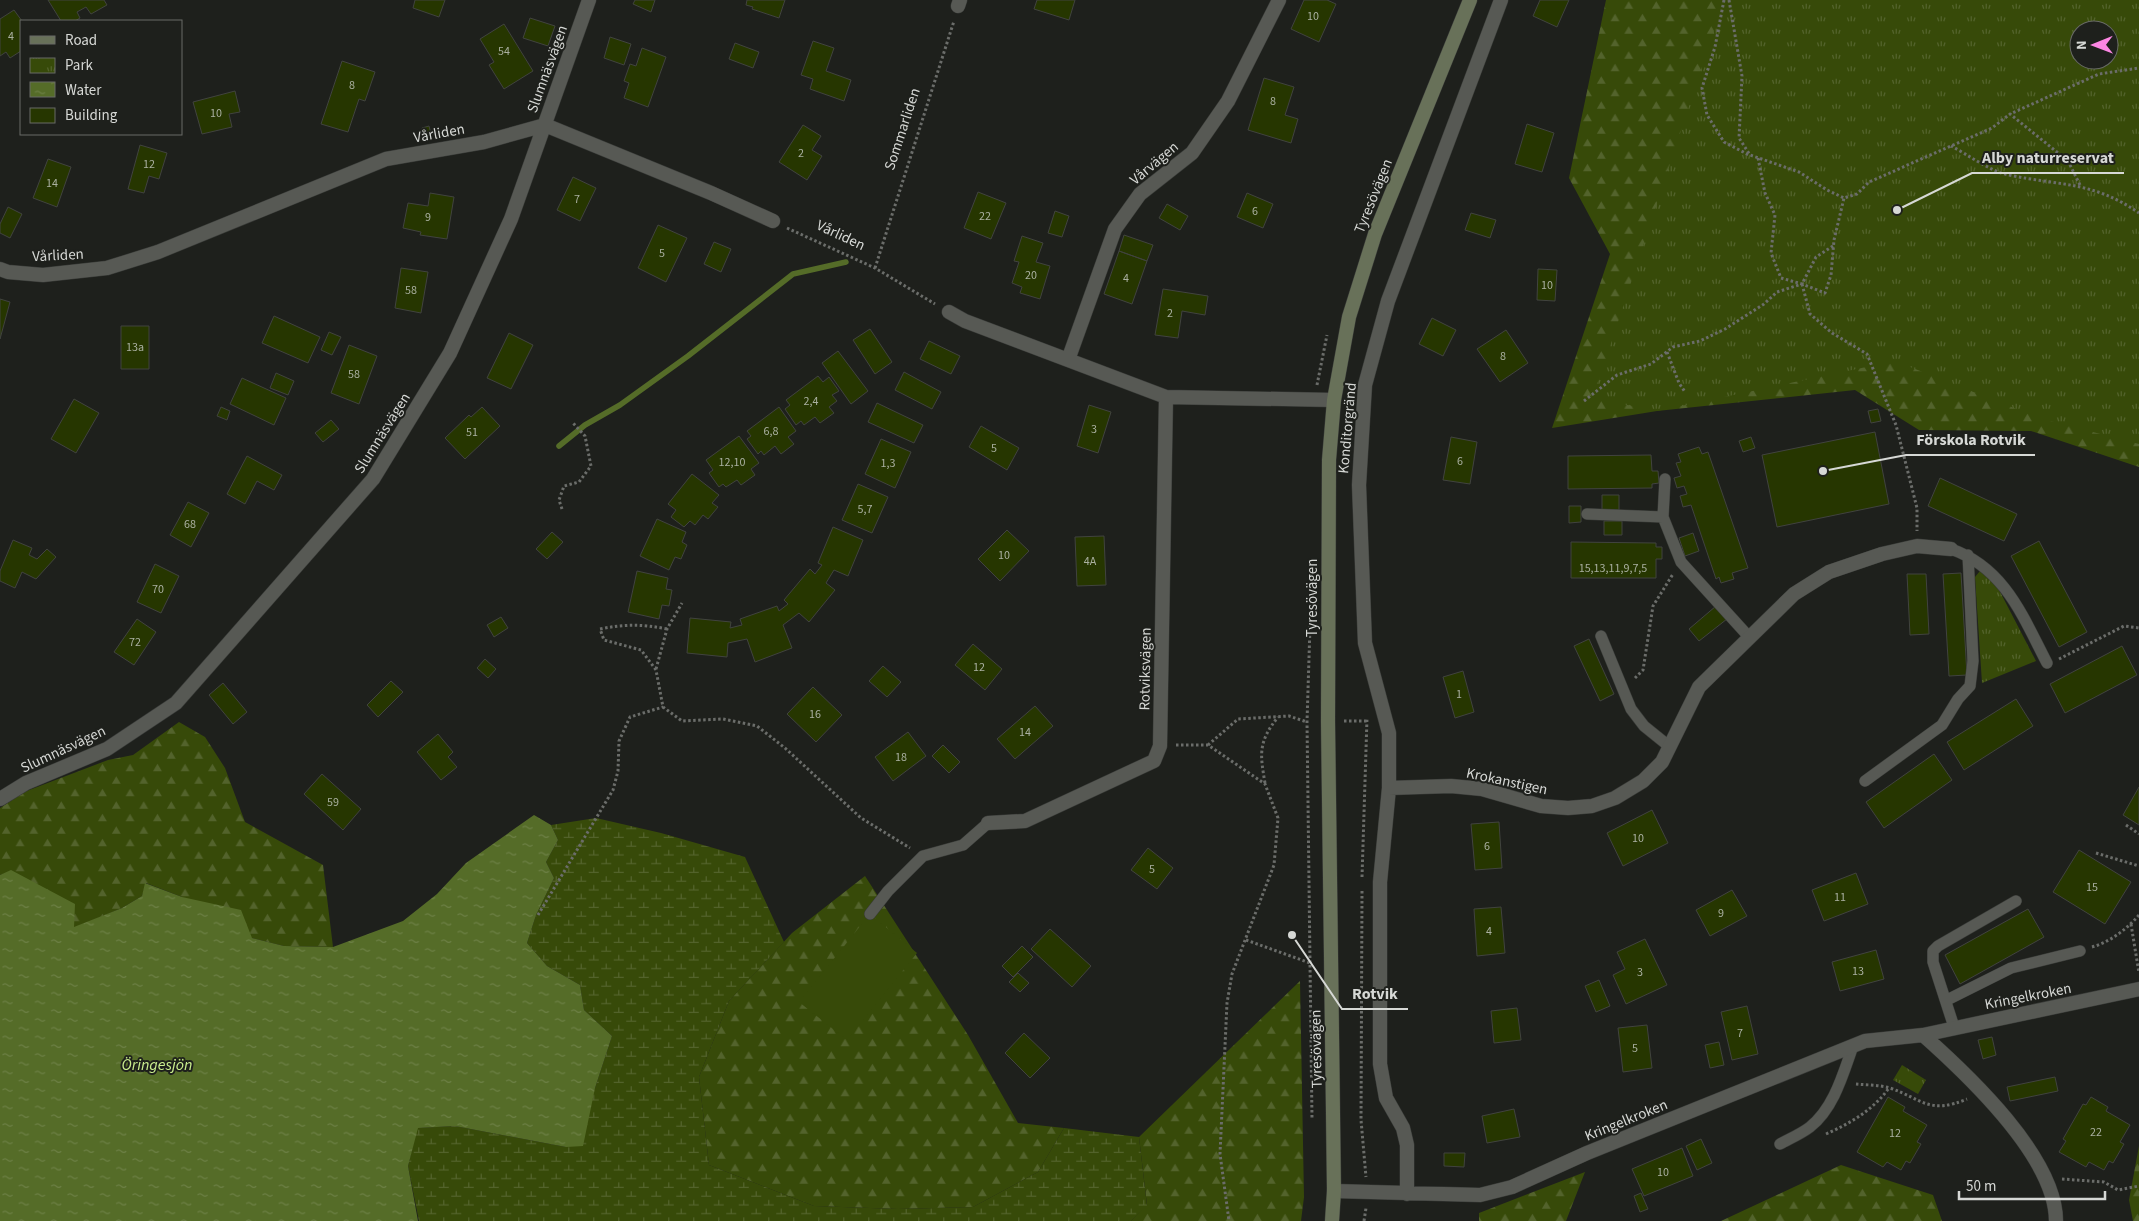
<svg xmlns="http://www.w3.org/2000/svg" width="2139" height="1221" font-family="'Source Sans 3',sans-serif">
	<defs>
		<pattern id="forest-firs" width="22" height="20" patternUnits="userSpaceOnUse" patternTransform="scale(1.25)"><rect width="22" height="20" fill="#374a09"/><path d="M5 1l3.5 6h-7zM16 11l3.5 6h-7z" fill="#53632c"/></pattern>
		<pattern id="wetland-marsh" width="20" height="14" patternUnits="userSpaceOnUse" patternTransform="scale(1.25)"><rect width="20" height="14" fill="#374a09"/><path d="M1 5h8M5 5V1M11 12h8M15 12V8" fill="none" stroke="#53632c"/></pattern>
		<pattern id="park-tufts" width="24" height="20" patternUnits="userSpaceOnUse" patternTransform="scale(1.25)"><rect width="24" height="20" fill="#374a09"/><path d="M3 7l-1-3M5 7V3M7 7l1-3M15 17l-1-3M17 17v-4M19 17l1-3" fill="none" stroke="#53632c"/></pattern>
		<pattern id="water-ripples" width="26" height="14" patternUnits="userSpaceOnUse" patternTransform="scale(1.25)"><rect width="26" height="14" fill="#556c28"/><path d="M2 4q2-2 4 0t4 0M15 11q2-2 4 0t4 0" fill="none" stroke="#6d8046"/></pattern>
	</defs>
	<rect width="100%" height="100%" fill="#1e201c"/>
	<path fill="url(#forest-firs)" fill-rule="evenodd" d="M1606,0H2139V467L2031,431L1919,430L1855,390L1657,411L1552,428L1610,254L1569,178ZM2079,30H2109V60H2079Z
		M179,722L205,737L225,768L245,822L323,865L333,947L284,946L252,938L182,897L146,883L142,896L122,908L74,928L11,871L0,875V808L24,792L108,760L133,755Z
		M865,876L968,1035L1018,1123L1064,1128L1038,1172L973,1207L898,1209L814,1206L709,1165L699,1077L729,1001L792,933Z
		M1300,981L1304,1197L1301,1221H1131L1147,1205L1139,1137Z
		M2139,1146V1221H2133L2129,1200Z
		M1841,1165L1933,1195L1942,1221H1721Z
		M1585,1172L1566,1221H1479V1213Z"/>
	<path fill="url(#wetland-marsh)" d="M596,818L661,833L745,857L784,942L729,1001L699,1077L709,1165L814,1206L898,1209L973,1207L1038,1172L1064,1128L1139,1137L1147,1206L1131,1221H419L408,1166L417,1128L455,1126L566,1147L595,1088L612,1036L584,1010L580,985L547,966L527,943L536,915L554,878L546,862L558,840L551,825Z"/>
	<path fill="url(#park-tufts)" fill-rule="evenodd" d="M1724,0H2139V444L2039,418L1895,361L1657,411L1593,398ZM2079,30H2109V60H2079Z
		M1980,571L1996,584L2036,661L1982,683L1975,577Z
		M1902,1065L1926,1080L1918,1094L1893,1080Z"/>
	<path fill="#374a09" d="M870,914L917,953L847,1040L799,1002Z"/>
	<path fill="url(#water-ripples)" d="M534,815L551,825L558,840L546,862L554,878L536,915L527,943L547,966L580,985L584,1010L612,1036L595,1088L583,1146L566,1147L455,1126L418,1128L408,1166L418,1221H0V875L11,870L75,904L74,927L122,908L142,896L145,883L182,897L241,910L252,938L284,946L333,947L403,921L437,894L466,863Z"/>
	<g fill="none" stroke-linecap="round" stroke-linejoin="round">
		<path stroke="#556c28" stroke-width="5.5" d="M559,446L585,425L620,405L688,356L793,274L846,262"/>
	</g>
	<path fill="#263600" stroke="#41433f" d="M48,0H104L107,5L91,14L86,7L77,12L80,18L75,21H61Z
		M415,0H445L439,17L413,8Z
		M635,0H655L651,12L633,4Z
		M747,0H785L779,18L752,9L753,7L746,5Z
		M1037,0H1075L1069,20L1034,9Z
		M1304,0H1327L1336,4L1319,42L1291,29Z
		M1540,0H1569L1557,27L1533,16Z
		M14,10L22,21L21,51L10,58L6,52L0,56V19Z
		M530,18L555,26L548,46L523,38Z
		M504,24L533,71L504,89L489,65L494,62L480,39Z
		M610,37L631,44L624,65L604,58Z
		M813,41L834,48L826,71L851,80L844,101L810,89L813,79L801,75Z
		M735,43L759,52L753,68L729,59Z
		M642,48L666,57L648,107L624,98L629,83L624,81L630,64L636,66Z
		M342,61L375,72L365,101L359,99L348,132L321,124Z
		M1264,78L1294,87L1285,115L1298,119L1291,143L1248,130Z
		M235,91L240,112L229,114L232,127L202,134L193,102Z
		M1527,124L1554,133L1542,172L1515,164Z
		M803,125L821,136L812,150L822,156L807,180L779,162Z
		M429,126L431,134L424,136L422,128Z
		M140,145L167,153L159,179L149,176L144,193L128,189Z
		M48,159L71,167L57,207L33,198Z
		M573,177L596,188L580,221L557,210Z
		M978,192L1006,203L991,239L964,228Z
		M430,193L454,197L447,239L420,235L421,232L403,228L408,203L428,206Z
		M1247,193L1273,204L1263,228L1237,217Z
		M1167,204L1188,216L1180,230L1159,218Z
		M8,207L22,214L10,238L0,233V224Z
		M1055,211L1069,216L1062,237L1048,233Z
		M1471,213L1496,220L1490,238L1465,230Z
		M658,225L687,238L666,282L638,268Z
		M1124,235L1153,245L1147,261L1119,251Z
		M1022,236L1043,243L1036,262L1050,266L1040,299L1020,293L1022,287L1012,283L1019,262L1014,261Z
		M714,242L731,249L721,272L704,264Z
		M1119,251L1147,261L1132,304L1104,294Z
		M401,268L428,272L421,313L395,308Z
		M1538,269L1557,270L1555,301L1537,300Z
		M1163,289L1208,296L1205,315L1182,311L1178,338L1155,335Z
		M0,299L10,302L0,339Z
		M274,316L320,337L308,363L262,343Z
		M1432,318L1456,330L1443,356L1419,344Z
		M121,326H149V369H121Z
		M870,329L892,362L875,374L853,340Z
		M1506,330L1528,363L1500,382L1477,349Z
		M329,332L341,337L332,355L321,350Z
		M509,333L533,345L511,389L487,378Z
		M929,341L960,356L951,374L920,359Z
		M349,345L377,356L359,404L331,393Z
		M838,351L868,391L851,404L822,363Z
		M904,372L941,392L932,409L895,390Z
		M276,373L294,381L288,395L270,388Z
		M818,376L823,382L829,377L839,391L832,395L837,401L829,407L834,413L820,423L815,417L804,425L801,421L796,425L785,409L790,405L786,400Z
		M242,378L286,398L274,425L230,404Z
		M74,399L99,413L76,453L51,439Z
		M877,403L923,425L914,443L868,422Z
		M1089,405L1111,412L1098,453L1077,446Z
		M221,407L230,411L227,420L217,416Z
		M482,407L500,426L465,459L445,438L469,415L471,417Z
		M779,407L796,431L788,437L794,444L781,454L775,446L764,455L761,451L758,454L747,439L751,436L747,431Z
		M1878,409L1881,421L1871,423L1868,411Z
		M331,420L339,429L323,442L315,433Z
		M981,426L1019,448L1007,470L969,447Z
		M1875,432L1889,504L1777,527L1762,455Z
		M739,436L759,463L751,469L755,475L741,485L737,480L726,487L723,484L719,487L709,473L713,470L706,460Z
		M1451,437L1477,442L1470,484L1443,480Z
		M1751,437L1755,448L1743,452L1739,441Z
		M881,439L911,452L895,488L865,474Z
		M1699,447L1702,454L1708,452L1748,568L1732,573L1734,579L1721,583L1719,577L1716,579L1691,505L1683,507L1680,496L1687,494L1684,486L1677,488L1674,478L1681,476L1676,463L1681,462L1678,454Z
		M1651,455L1652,471H1658L1659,483L1652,484V488L1568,489V456Z
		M247,456L282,475L274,490L257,481L245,504L227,494Z
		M692,474L719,495L712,503L718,507L708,519L703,515L695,525L690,521L684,527L671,517L676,510L668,504Z
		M1940,478L2017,514L2004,541L1928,506Z
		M858,484L888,497L872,533L842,520Z
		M1602,495H1619V510H1602Z
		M188,502L209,513L191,547L170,535Z
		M1569,506H1581V522L1569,523Z
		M657,519L686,532L682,542L687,545L681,559L675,557L669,570L640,556Z
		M1604,521H1622V535H1604Z
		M833,527L863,540L848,576L834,570L826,583L835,590L809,622L799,613L783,625L792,648L755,662L747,639L728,643L727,657L687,653L690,618L731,622L730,628L742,625L740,619L777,606L779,611L788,604L784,600L810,569L815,574L822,565L818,563Z
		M1007,530L1029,551L1000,581L978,559Z
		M552,532L563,542L547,559L536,549Z
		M1693,533L1699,551L1685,556L1679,538Z
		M1104,536L1106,585L1077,586L1075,537Z
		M13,540L32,548L29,555L37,559L47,549L56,557L36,579L22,572L15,588L0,581V571Z
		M2039,541L2087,632L2059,647L2011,556Z
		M1571,542L1656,543V547H1662V559H1656V578H1571Z
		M155,564L179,576L161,613L137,602Z
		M637,571L668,578L666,589L672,590L669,606L662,605L659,619L628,612Z
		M1961,573L1967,675L1949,676L1943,574Z
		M1907,574H1926L1929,634L1910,635Z
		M1716,606L1727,619L1699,641L1689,629Z
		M501,617L508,628L494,637L487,625Z
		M137,619L156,632L134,665L114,652Z
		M1589,639L1614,694L1600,701L1574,646Z
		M973,644L1002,669L985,690L955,665Z
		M2122,646L2137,675L2065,713L2050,684Z
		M485,659L496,669L488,678L477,668Z
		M883,666L901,682L887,697L869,681Z
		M1463,671L1474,712L1455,718L1443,677Z
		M391,681L403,692L378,717L367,705Z
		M223,683L247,712L233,724L209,695Z
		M813,687L842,715L816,742L787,714Z
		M2016,699L2033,726L1964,770L1947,742Z
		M1035,706L1053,726L1015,759L997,739Z
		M908,732L926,756L893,781L875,757Z
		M438,734L453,752L448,757L457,767L441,780L417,752Z
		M943,745L960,762L949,773L932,756Z
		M1934,754L1952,780L1884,828L1866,802Z
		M322,774L361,809L343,830L304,794Z
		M2139,787V825L2123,815Z
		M1652,810L1668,843L1623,866L1607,833Z
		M1499,822L1502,868L1475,870L1471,824Z
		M1148,848L1173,868L1157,889L1131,870Z
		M2079,850L2131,882L2105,924L2053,892Z
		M1856,873L1868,904L1824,921L1812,890Z
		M1732,890L1747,916L1710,936L1696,910Z
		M1501,907L1505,953L1477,956L1474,909Z
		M2028,909L2044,937L1960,984L1945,955Z
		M1050,929L1091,966L1072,987L1031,949Z
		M1645,939L1667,985L1626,1004L1613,975L1625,969L1617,952Z
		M1022,946L1033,957L1013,977L1002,966Z
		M1876,950L1884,979L1840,991L1832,962Z
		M1018,973L1029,983L1020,992L1009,982Z
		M1599,980L1610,1006L1596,1012L1585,986Z
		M1747,1006L1758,1054L1732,1060L1721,1012Z
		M1517,1008L1521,1040L1494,1043L1491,1011Z
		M1647,1025L1652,1068L1623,1072L1618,1028Z
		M1024,1033L1050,1058L1030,1078L1005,1053Z
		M1992,1037L1996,1055L1983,1059L1978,1040Z
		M1719,1042L1724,1065L1710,1068L1705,1045Z
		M2055,1077L2058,1091L2010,1101L2007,1087Z
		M1888,1097L1905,1107L1903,1111L1927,1125L1917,1142L1921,1144L1910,1163L1906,1161L1901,1170L1887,1162L1883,1167L1857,1152Z
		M2091,1097L2108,1107L2106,1111L2130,1125L2120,1142L2124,1144L2113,1163L2109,1161L2104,1170L2089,1162L2086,1167L2059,1152L2066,1141L2063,1139L2083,1104L2086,1105Z
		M1514,1109L1520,1137L1487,1143L1482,1116Z
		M1701,1139L1712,1163L1697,1170L1686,1146Z
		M1682,1148L1693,1176L1644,1196L1632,1169Z
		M1444,1153H1465L1464,1167L1444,1166Z
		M1641,1193L1648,1209L1640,1212L1634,1196Z"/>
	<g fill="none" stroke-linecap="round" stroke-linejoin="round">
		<g stroke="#393b38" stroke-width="12">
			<path id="service" d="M1587,514L1663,517L1681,562L1750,638
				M1663,517L1665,479
				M1951,549C2005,568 2023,617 2047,663
				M1601,636L1631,709L1644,726L1670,747
				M1865,781L1942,725L1958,699L1970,686L1973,661L1968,555
				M870,914L888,891L923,856L963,845L988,823
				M1947,1000L2011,968L2080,951
				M1954,1027L1933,962V951L1938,946L2016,901
				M1780,1144C1789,1139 1801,1134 1810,1127C1834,1108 1843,1074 1853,1046"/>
		</g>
		<g stroke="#393b38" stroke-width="15">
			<path id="minor" d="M958,6L960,0
				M0,269L8,272L43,275L107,268L158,252L386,159L484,142L545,125L711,193L773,221
				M949,312L965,321L1166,397L1334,400
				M1068,360L1115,229L1140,194L1192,153L1228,101L1279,0
				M1389,788V733L1365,643L1359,485L1365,385L1388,301L1501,0
				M0,799L26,783L107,749L176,703L373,479L450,353L511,219L589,0
				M988,823L1025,821L1154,761L1160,746L1166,397
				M1923,1035C1968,1075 2056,1157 2056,1221
				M1334,1191L1480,1195L1512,1187L1587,1153L1865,1041L1923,1035L2139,989
				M1407,1194V1145L1403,1128L1386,1098L1380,1064V882L1389,788L1451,786L1482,789L1541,806L1568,808L1592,806L1615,798L1643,781L1662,762L1699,687L1794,594L1829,572L1882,554L1917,546L1951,549"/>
		</g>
		<g stroke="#393b38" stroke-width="15">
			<path id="secondary" d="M1332,1221L1334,1191L1328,721L1329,460L1334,400L1349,317L1375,234L1470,0"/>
		</g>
		<path stroke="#6b6d6a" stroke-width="3" stroke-dasharray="2.5 2.5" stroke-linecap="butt" d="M1724,0L1715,47L1702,88L1707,115L1724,142L1749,155
			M1729,0L1742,76L1739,138L1750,155L1799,172L1827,190L1844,198L1857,194L1869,182L1992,128L2010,114
			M1951,146C1967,154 1991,172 2009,175C2060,186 2093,181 2139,213
			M1758,158L1765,193L1775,215L1771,253L1781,278L1802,284L1816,257L1833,246
			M2080,185L2068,161L2010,114L2099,74L2139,68
			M787,228L875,268L935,304
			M875,268L954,21
			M1802,284L1810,314L1832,333L1867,354L1896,425L1917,508V531
			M1667,352L1679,383L1685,392
			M1317,385L1327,335
			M1584,401L1617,375L1651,364L1673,347L1700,341L1725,329L1764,304L1777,292L1802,284L1825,293L1831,275L1834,240L1844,198
			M562,509L559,500L564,486L579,482L591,466L585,436L573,423
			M667,629C643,624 624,624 600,629L604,640L641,650L656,670L663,707L682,721L723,719L757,726L785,748L861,818L910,848
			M2059,659L2124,626L2139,628
			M656,669L667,629L682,603
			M1635,678L1643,670L1653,606L1673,574
			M1344,721H1367
			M1176,745H1208L1265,784L1278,818L1274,865L1232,974L1227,1003L1220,1154L1229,1221
			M1208,745L1238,719L1289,716L1307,722
			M1265,783C1260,754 1258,742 1278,717
			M2126,825L2139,834
			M2096,853L2139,866
			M1362,877L1367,718
			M1362,891L1361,1120L1366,1177
			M538,915L613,790L618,771L619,741L630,717L663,707
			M2131,924L2139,973
			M1246,940L1310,963L1312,1119
			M2092,947C2110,942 2127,929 2139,915
			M1310,963L1307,722L1310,626
			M1856,1084C1867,1085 1880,1085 1890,1088C1922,1099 1929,1115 1967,1099
			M1826,1134C1851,1123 1873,1110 1889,1088
			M2062,1179L2104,1182L2118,1190L2139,1186
			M1364,1221L1366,1208"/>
		<use href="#service" stroke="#575954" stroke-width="11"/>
		<use href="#minor" stroke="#575954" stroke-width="14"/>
		<use href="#secondary" stroke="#687159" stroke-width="14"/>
	</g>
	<g text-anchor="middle" stroke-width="4" stroke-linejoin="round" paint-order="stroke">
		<g font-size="12" fill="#aab0a0">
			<text x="1313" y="20">10</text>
			<text x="11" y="40">4</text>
			<text x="504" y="55">54</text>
			<text x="352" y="89">8</text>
			<text x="1273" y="105">8</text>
			<text x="216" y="117">10</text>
			<text x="801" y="157">2</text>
			<text x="149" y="168">12</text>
			<text x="52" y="187">14</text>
			<text x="577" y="203">7</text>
			<text x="1255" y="215">6</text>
			<text x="985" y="220">22</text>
			<text x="428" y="221">9</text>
			<text x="662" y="257">5</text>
			<text x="1031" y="279">20</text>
			<text x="1126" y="282">4</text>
			<text x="1547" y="289">10</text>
			<text x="411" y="294">58</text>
			<text x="1170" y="317">2</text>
			<text x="135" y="351">13a</text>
			<text x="1503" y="360">8</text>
			<text x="354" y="378">58</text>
			<text x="811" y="405">2,4</text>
			<text x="1094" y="433">3</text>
			<text x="771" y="435">6,8</text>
			<text x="472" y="436">51</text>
			<text x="994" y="452">5</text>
			<text x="1460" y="465">6</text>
			<text x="732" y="466">12,10</text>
			<text x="888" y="467">1,3</text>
			<text x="865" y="513">5,7</text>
			<text x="190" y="528">68</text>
			<text x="1004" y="559">10</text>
			<text x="1090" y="565">4A</text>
			<text x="1613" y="572">15,13,11,9,7,5</text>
			<text x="158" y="593">70</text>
			<text x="135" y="646">72</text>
			<text x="979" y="671">12</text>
			<text x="1459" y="698">1</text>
			<text x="815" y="718">16</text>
			<text x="1025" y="736">14</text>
			<text x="901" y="761">18</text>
			<text x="333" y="806">59</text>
			<text x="1638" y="842">10</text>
			<text x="1487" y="850">6</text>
			<text x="1152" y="873">5</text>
			<text x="2092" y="891">15</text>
			<text x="1840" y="901">11</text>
			<text x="1721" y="917">9</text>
			<text x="1489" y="935">4</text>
			<text x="1858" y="975">13</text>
			<text x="1640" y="976">3</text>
			<text x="1740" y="1037">7</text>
			<text x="1635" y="1052">5</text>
			<text x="2096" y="1136">22</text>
			<text x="1895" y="1137">12</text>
			<text x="1663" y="1176">10</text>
		</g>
		<g font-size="15" fill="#d6d8d5" stroke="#1e201c">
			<text transform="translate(547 69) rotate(-70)" y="5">Slumnäsvägen</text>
			<text transform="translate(902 129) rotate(-72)" y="5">Sommarliden</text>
			<text transform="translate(439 133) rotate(-10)" y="5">Vårliden</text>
			<text transform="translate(1154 163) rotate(-40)" y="5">Vårvägen</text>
			<text transform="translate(1373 196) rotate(-68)" y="5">Tyresövägen</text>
			<text transform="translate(841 235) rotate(25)" y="5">Vårliden</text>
			<text transform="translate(58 255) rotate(-3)" y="5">Vårliden</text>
			<text transform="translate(1347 428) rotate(-85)" y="5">Konditorgränd</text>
			<text transform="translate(382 433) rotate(-58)" y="5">Slumnäsvägen</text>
			<text transform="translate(1312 598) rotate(-90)" y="5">Tyresövägen</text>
			<text transform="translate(1145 669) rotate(-89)" y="5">Rotviksvägen</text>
			<text transform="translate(63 749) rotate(-25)" y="5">Slumnäsvägen</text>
			<text transform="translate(1507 781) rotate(12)" y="5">Krokanstigen</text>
			<text transform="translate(2028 996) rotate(-11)" y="5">Kringelkroken</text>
			<text transform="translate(1316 1049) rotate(-91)" y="5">Tyresövägen</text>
			<text transform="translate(1626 1120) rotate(-22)" y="5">Kringelkroken</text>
		</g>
		<g font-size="16" font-style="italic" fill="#caee8e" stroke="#1e201c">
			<text x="157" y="1070">Öringesjön</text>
		</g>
	</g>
	<path fill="none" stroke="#d6d8d5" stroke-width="2" d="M1897 210L1972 173H2124M1823 471L1906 455H2035M1292 935L1342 1009H1408"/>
	<g fill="#d6d8d5" stroke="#1e201c" stroke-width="2">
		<circle cx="1897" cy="210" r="5"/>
		<circle cx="1823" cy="471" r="5"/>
		<circle cx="1292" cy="935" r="5"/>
	</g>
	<g font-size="16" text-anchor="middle" font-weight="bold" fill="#d6d8d5" stroke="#1e201c" stroke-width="4" stroke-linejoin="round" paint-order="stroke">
		<text x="2048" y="163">Alby naturreservat</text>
		<text x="1971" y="445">Förskola Rotvik</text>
		<text x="1375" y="999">Rotvik</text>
	</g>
	<rect x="20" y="20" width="162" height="115" fill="#1e201c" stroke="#686a66"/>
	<rect x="30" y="36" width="25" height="8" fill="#687159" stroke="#686a66"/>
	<text x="65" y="45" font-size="15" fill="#d6d8d5">Road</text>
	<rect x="30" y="58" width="25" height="15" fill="url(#park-tufts)" stroke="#686a66"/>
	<text x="65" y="70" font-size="15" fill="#d6d8d5">Park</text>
	<rect x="30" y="82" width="25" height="15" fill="url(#water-ripples)" stroke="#686a66"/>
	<text x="65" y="95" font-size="15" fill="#d6d8d5">Water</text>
	<rect x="30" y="108" width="25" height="15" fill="#263600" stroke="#686a66"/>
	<text x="65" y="120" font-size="15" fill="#d6d8d5">Building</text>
	<g transform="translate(2094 45) rotate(269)"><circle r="24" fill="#1e201c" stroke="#686a66"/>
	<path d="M0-4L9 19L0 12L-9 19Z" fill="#fc86e3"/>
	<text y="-8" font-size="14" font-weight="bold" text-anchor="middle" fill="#d6d8d5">N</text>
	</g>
	<path d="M1959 1191v8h146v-8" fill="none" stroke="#d6d8d5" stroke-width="2.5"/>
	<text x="1966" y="1191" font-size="15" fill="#d6d8d5" stroke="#1e201c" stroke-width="4" paint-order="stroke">50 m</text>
</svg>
